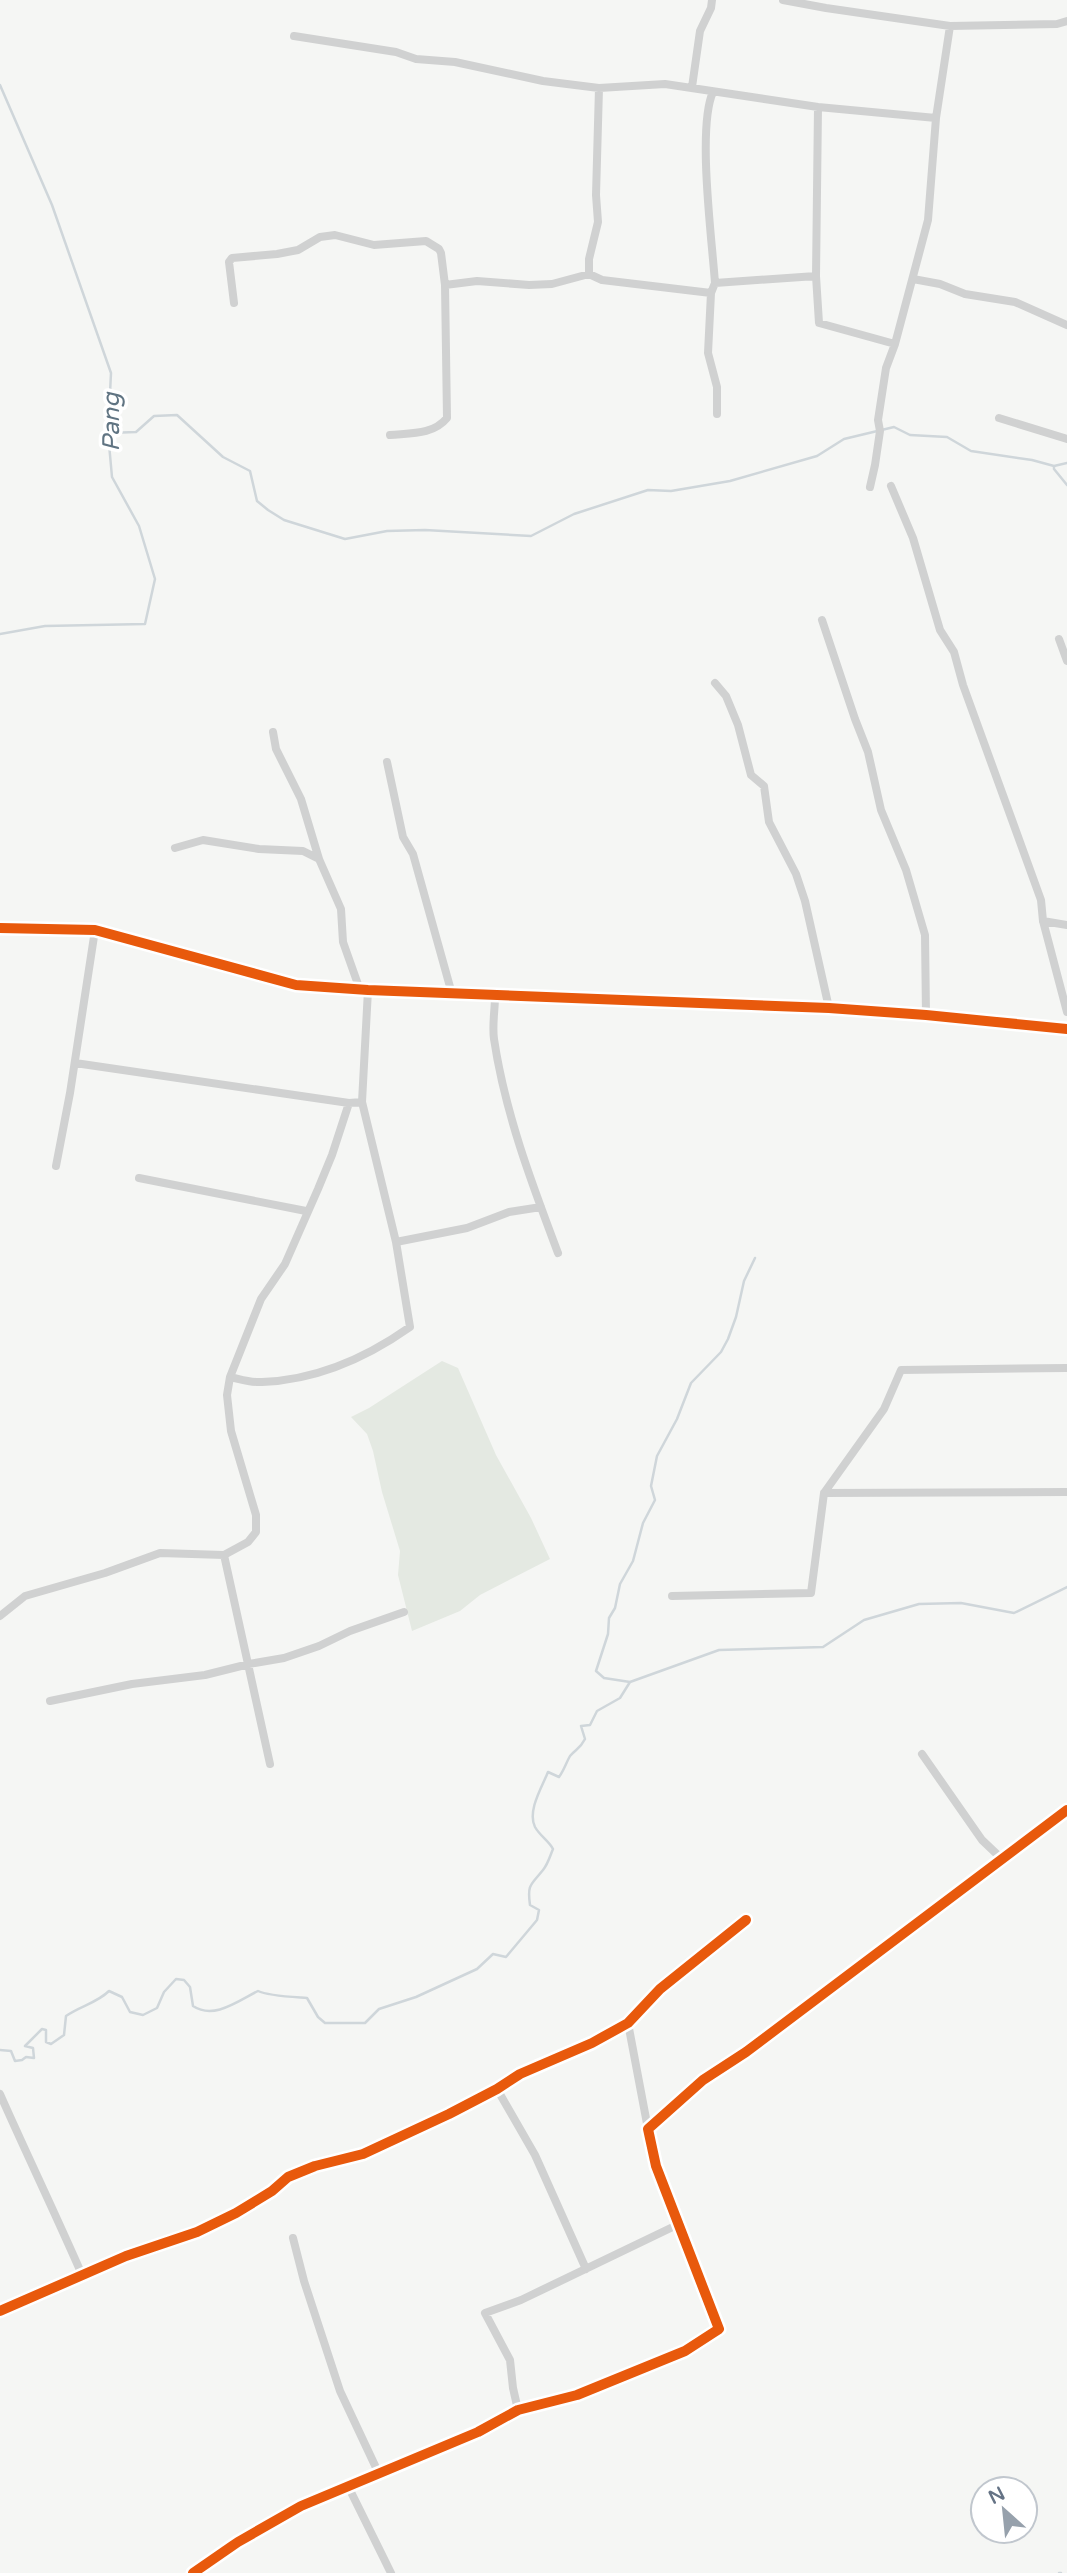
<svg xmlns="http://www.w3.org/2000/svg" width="1067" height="2573" font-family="'Varela Round',sans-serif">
	<rect width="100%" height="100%" fill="#f5f6f4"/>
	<path fill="#e4e9e2" d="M442,1361L458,1368L496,1455L531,1518L550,1559L480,1595L460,1611L412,1631L398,1575L400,1551L382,1492L373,1451L367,1434L351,1417L369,1408Z"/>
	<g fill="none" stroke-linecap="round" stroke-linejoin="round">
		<path stroke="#cfd6da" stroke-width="2.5" d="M0,85L52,205L111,373L108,433L112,477L139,526L155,579L145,624L45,626L0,634
			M108,433L136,432L154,416L177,415L223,457L250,471L257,501L268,510L284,520L345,539L387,531L425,530L531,536L574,514L648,490L671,491L730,481L817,456L844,439L894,427L910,435L947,437L971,451L1032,460L1054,466L1067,463
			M1054,466V469L1067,485
			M630,1682L604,1678L596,1671L608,1634L609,1618L615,1608L620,1584L633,1561L643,1523L655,1500L651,1486L657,1456L677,1419L691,1383L721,1352L728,1339L736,1317L744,1281L755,1258
			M0,2050L11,2051L15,2061L22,2060L26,2057L34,2058L33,2048L25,2046L42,2029L46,2030V2042L51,2044L64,2035L66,2016C80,2006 97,2003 109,1991L122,1997L130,2012L143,2015L157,2008L164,1992L176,1979L184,1980L190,1987L193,2006C214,2020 238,2001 258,1991C268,1996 294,1997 307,1998L318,2017L325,2023H365L379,2009L416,1997L477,1969L493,1954L506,1957L537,1920L539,1910L530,1905C527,1884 531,1885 543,1870C548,1864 550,1856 553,1849C549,1841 540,1836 535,1827C527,1811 542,1787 548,1772L559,1777C564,1770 566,1763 570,1756C576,1749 580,1749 585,1739L581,1726L590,1725L597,1711L620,1698L630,1682L719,1650L823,1647L864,1620L919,1604L961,1603L1014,1613L1067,1587
			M1059,2573H1061"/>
		<path stroke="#d0d1d1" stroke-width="8" d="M783,0L826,8L950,26L1057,24L1067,21
			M294,36L396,52L416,59L455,62L543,81L599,88L665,84L818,107L936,118
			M692,87L700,31L711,8L712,0
			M713,92C697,127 712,240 715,283L711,293L708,353L717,387V414
			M818,107L816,276L819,323L895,344
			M589,274V259L598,222L596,195L599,88
			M913,279L940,284L965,294L1015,302L1067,325
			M715,283L816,276
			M234,303L229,262L232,258L277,254L298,250L320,237L335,235L374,245L426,241L439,249L441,253L445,285L477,281L529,285L552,284L589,274L602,280L711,293
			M999,418L1067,439
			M390,435C411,433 433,435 447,418L445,285
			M891,486L913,538L940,630L954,652L963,685L1041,900L1043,921L1067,1012
			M870,487L875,465L880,431L878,420L886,368L895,344L928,220L936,118L950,26
			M822,620L855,719L868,752L881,810L906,870L925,935L926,1015
			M1059,639L1067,661
			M715,683L726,696L738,725L751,775L764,786L769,822L796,874L805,901L829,1008
			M273,732L276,749L301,799L319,859L341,909L343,942L360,990
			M387,762L403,837L413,854L452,994
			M175,848L203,840L259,849L303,851L319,859
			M1043,921L1067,925
			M0,928L95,930L296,985L368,990L829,1008L926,1015L1067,1029
			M495,996C495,1010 492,1025 494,1039C505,1113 532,1184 558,1253
			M75,1063L349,1103
			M56,1166L70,1093L95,930
			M139,1178L306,1211
			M396,1242L467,1228L509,1212L541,1207
			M230,1377C240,1379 252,1383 262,1382C317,1380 366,1358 410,1327L396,1242L362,1102L368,990
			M824,1493L1067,1492
			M224,1555L270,1764
			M672,1596L811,1593L824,1493L884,1409L901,1370L1067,1368
			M0,1616L25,1596L105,1573L160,1553L224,1555L248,1542L256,1532V1515L231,1431L227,1395L230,1377L261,1299L285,1264L318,1189L332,1155L349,1103L362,1102
			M50,1701L132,1684L205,1675L249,1664L284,1658L319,1646L350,1631L404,1612
			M922,1754L982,1840L1002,1859
			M628,2023L648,2129
			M497,2089L535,2155L586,2269
			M0,2094C27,2155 56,2215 83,2277
			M293,2238L304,2281L340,2391L379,2474
			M0,2311L126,2256L197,2232L236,2213L272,2191L288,2177L315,2166L363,2154L449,2114L497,2089L520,2074L592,2043L628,2023L660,1989L746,1920
			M518,2410L513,2388L510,2360L485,2313L521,2300L679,2224
			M348,2486L391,2573
			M193,2573L238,2542L301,2506L478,2432L518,2410L577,2395L685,2351L719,2329L656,2166L648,2129L703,2080L746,2052L1067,1810"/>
		<g stroke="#fff" stroke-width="15">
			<path id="cycleway" d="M0,928L95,930L296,985L368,990L829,1008L926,1015L1067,1029
				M0,2311L126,2256L197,2232L236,2213L272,2191L288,2177L315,2166L363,2154L449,2114L497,2089L520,2074L592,2043L628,2023L660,1989L746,1920
				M193,2573L238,2542L301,2506L478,2432L518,2410L577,2395L685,2351L719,2329L656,2166L648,2129L703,2080L746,2052L1067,1810"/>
		</g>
		<use href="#cycleway" stroke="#e8590c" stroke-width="10"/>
	</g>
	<g text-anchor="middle" stroke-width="7" stroke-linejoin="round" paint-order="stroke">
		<g font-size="24" font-style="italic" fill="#607482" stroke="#fff">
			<text transform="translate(111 422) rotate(-90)" y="8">Pang</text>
		</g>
	</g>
	<g transform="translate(1004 2510) rotate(333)"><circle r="33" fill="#ffffff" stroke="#c1c7ce" stroke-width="2"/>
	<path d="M0-5L12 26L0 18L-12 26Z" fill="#97a1ac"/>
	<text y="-10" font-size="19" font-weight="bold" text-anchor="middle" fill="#657385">N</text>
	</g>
</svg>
